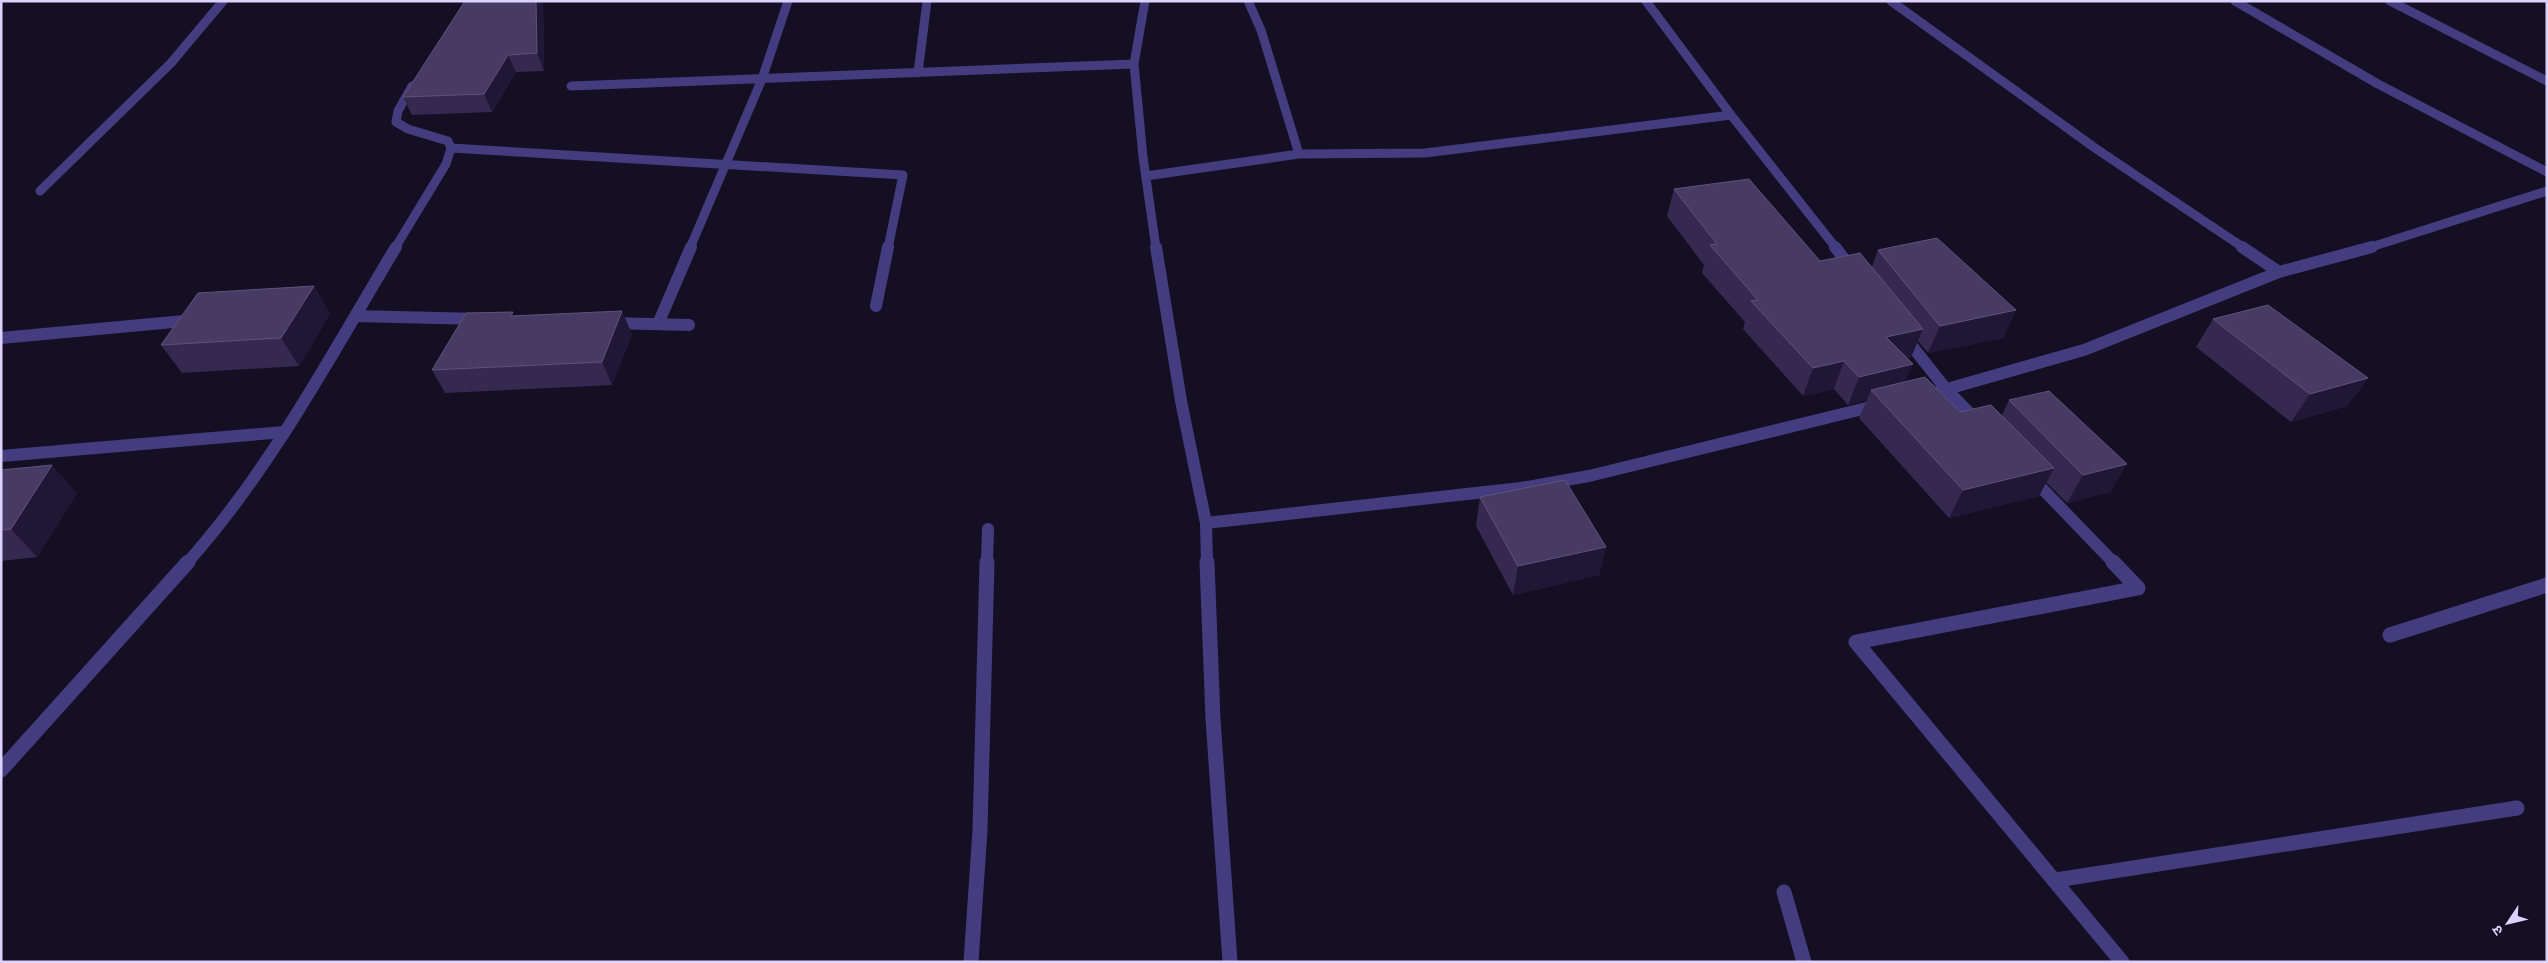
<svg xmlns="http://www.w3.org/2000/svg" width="2548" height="963" font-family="Barlow,'Noto Sans Devanagari',sans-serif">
	<rect width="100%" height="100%" fill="#140f23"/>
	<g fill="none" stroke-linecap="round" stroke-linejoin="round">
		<path stroke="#453c80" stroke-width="15" d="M1784,892L1804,962"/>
		<path stroke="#453c80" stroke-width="9" d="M1145,1L1134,64L1143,157L1156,248
			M1248,1L1261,30L1299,154
			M1646,1L1731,115L1836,248
			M1891,1L2095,148L2244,248
			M2235,1L2378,84L2547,172
			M2390,1L2547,81
			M918,73L927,1
			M571,86L1134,64
			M451,148L903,175L888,248
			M1146,176L1299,154L1425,153L1731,115
			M40,191L171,63L223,1
			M395,248L446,164L451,148L448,141L408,129L396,122L398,111L412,86
			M690,248L762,79L788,1
			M2368,248L2547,191"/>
		<path stroke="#453c80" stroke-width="12" d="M1156,247L1181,401L1206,523L1207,563
			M1835,247L1852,269
			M2242,247L2279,272
			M876,306L888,247
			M355,316L480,319
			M612,323L689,325
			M658,324L691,247
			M1904,336L1946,389L1979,423
			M1,338L195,320
			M1940,391L2084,350L2279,272L2372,247
			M1,456L284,432
			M2031,477L2114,563
			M1206,523L1521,488L1589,476L1879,405
			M187,563C271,469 331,355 396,247
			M987,563L988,529"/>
		<path stroke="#453c80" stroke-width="15" d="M1207,562L1213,719L1230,962
			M2113,562L2138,588L1856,642L2122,962
			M2390,635L2547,585
			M1,770L188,562
			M2056,880L2517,808
			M971,962L980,830L987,562"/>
	</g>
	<path fill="#352950" d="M543,1L544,71L516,72L492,112L412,115L403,97Z
		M1674,189L1820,261L1872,267L1878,250L2016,310L2003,338L1928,353L1918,341L1911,357L1907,358L1905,382L1960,412L2002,415L2009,400L2127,464L2110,492L2067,503L2046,482L2039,496L1949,518L1859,418L1867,400L1848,405L1834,389L1803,396L1743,329L1745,322L1702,273L1704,265L1667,216Z
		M314,286L330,314L299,366L182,373L161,345Z
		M514,316L632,334L612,385L445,393L432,370Z
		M2213,319L2368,378L2347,406L2291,422L2196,347Z
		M1,470L77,493L37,557L1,561Z
		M1480,497L1606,547L1599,575L1513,595L1476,526Z"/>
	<path fill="#201736" d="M536,1H543L544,71L537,53Z
		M508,55L516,72L492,112L484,94Z
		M314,286L330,314L299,366L281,338Z
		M2016,310L2003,338L1928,353L1940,326Z
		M622,311L632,334L612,385L602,362Z
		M1923,329L1911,357L1875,365L1886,337Z
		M1844,361L1834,389L1803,396L1813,368Z
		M1913,364L1901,392L1871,390L1867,400L1848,405L1859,377Z
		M2368,378L2347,406L2291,422L2310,394Z
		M2127,464L2110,492L2067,503L2083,475Z
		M52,465L77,493L37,557L11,529Z
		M2054,468L2039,496L1949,518L1963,490Z
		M1606,547L1599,575L1513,595L1518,566Z"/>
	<path fill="#473b63" stroke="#5e537b" d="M465,1H536L537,53L508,55L484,94L403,97Z
		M1749,179L1820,261L1860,253L1923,329L1886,337L1913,364L1859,377L1844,361L1813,368L1751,301L1758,300L1710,245L1717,244L1674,189Z
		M1937,238L2016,310L1940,326L1878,250Z
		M314,286L281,338L161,345L198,293Z
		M2268,305L2368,378L2310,394L2213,319Z
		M622,311L602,362L432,370L466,313L513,312L511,316Z
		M1925,377L1960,412L1991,405L2054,468L1963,490L1871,390Z
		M2049,391L2127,464L2083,475L2009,400Z
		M52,465L11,529L1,530V470Z
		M1565,480L1606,547L1518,566L1480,497Z"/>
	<rect width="2548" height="963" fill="none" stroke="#dcd2fd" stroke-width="5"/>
	<g transform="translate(2508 923) rotate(235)" stroke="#140f23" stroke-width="4" paint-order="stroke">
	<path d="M0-4L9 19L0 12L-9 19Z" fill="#dcd2fd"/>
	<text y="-8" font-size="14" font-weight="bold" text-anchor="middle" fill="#dcd2fd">उ</text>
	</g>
</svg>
